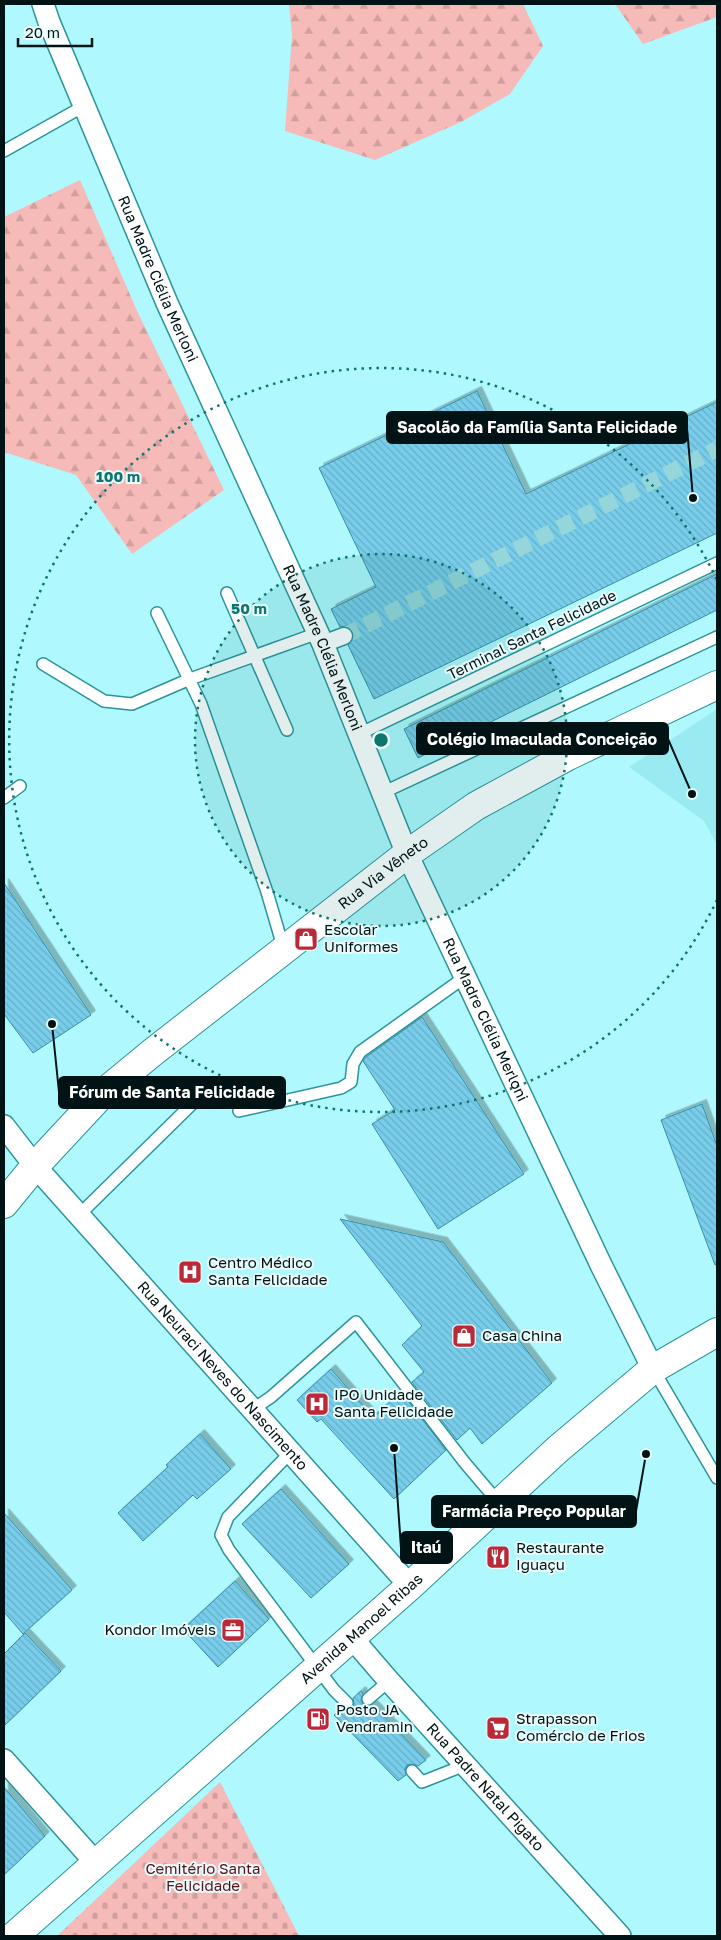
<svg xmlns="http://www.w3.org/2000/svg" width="721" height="1940" font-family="'Golos Text',sans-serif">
	<defs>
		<pattern id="forest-firs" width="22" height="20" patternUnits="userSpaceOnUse" patternTransform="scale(1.25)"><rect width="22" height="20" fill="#f6bab8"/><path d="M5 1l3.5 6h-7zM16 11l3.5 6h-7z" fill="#d19f9d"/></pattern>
		<pattern id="cemetery-stones" width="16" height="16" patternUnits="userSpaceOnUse" patternTransform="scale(1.25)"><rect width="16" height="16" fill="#f6bab8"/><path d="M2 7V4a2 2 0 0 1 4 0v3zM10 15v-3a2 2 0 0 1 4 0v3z" fill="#d19f9d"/></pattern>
		<pattern id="building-back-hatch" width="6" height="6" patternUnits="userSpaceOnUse" patternTransform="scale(1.25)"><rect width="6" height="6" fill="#78cdea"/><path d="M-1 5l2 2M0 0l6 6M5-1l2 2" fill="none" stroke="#66afc8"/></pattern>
		<filter id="shadow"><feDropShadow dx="4.5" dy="-4.5" stdDeviation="0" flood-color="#0004"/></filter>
	</defs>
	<rect width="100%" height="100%" fill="#aff9fe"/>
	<path fill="#9aebf1" d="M717,709V845L704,821L629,767Z"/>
	<path fill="url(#forest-firs)" d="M289,4H523L543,46L510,94L461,122L375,160L285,131L292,35Z
		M615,4H717V17L643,44Z
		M80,180L138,313L224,490L132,554L76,475L4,452V217Z"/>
	<path fill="url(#cemetery-stones)" d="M220,1782L299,1936H57Z"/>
	<path fill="url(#building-back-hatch)" stroke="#3790ab" filter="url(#shadow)" d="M477,391L526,494L717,402V533L374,699L348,645L354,638L353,632L346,626L340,627L331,609L376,587L319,468Z
		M717,574V610L418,758L404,729Z
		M4,883L91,1015L33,1053L4,1014Z
		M422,1017L524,1174L438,1229L372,1124L395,1110L363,1061L366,1057Z
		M702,1104L717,1146V1265H715L661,1120Z
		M340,1219L443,1242L552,1383L482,1444L470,1428L457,1440L412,1382L424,1372L402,1345L422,1326Z
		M331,1369L373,1417L401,1392L446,1450L394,1499L321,1419L317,1422L297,1400Z
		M200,1434L231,1469L197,1499L193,1495L143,1541L118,1513L168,1467L166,1465Z
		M281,1489L349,1564L311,1598L242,1524Z
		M4,1513L72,1590L23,1634L4,1612Z
		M235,1581L269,1619L218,1667L183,1629Z
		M25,1633L61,1671L4,1726V1654Z
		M361,1691L363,1694L361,1700L363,1704L369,1706L373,1705L426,1760L418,1766L414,1764L407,1765L405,1769L406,1775L398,1781L334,1715L342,1708L346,1710L352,1709L354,1704L353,1698Z
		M4,1787L45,1836L4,1875Z"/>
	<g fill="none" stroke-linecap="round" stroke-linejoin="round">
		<path stroke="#95d6db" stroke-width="16" stroke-dasharray="16 8" stroke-linecap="butt" d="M344,636L717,449"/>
		<g stroke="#2d949b" stroke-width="14">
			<path id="service" d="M4,151L84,106
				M227,593L287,730
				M157,613L201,704L267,892L284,950
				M43,664L104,701L132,704L190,679L318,633
				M359,734L717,563
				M382,793L717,637
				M4,798L20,786
				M239,1111L341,1088L351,1082L353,1064L360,1052L465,977
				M79,1215L193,1103
				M653,1369L717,1478
				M252,1410L271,1397L356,1322L465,1463L499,1503
				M290,1453L228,1517L221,1535L229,1550L334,1690L347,1703
				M368,1699L389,1681
				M412,1771L422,1782L465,1765"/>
		</g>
		<g stroke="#2d949b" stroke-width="19">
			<path id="pedestrian" d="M323,644L344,636"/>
		</g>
		<g stroke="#2d949b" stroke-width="24">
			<g id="minor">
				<path id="s1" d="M43,4L49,22L167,303L323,644L407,854L602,1267L653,1369"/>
				<path id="s2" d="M4,1126L35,1166L410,1586"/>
				<path id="s3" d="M352,1638L389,1681L620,1936"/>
				<path d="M4,1760L96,1863"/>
			</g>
		</g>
		<g stroke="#2d949b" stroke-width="30">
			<g id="secondary">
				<path id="s4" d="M4,1204L35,1166L102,1094L153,1052L407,854L476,806L568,756L717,685"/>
			</g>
		</g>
		<g stroke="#2d949b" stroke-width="30">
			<g id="primary">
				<path id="s5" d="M14,1936L410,1586L558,1449L653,1369L717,1332"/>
			</g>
		</g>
		<use href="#service" stroke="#fff" stroke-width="11"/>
		<use href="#pedestrian" stroke="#fff" stroke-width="16"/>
		<use href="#minor" stroke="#fff" stroke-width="21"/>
		<use href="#secondary" stroke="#fff" stroke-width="28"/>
		<use href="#primary" stroke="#fff" stroke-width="28"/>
	</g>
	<circle cx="381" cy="740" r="186" fill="#0f766e" fill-opacity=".12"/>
	<g fill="none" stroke="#0f766e" stroke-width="2.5" stroke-dasharray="2.5 5">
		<circle cx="381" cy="740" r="186"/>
		<path d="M717 900A372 372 0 1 1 717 580"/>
	</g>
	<defs>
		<g id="shop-square" transform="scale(1.25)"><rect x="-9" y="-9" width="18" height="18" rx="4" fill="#ba2938" stroke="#eafbfc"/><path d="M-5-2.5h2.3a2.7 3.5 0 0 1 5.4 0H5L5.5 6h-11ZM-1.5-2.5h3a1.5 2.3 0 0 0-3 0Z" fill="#fff"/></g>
		<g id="hospital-square" transform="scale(1.25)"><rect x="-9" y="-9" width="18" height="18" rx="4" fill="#ba2938" stroke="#eafbfc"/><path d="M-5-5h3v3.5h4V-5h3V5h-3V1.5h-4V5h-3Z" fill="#fff"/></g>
		<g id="restaurant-square" transform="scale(1.25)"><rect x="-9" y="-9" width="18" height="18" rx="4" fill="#ba2938" stroke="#eafbfc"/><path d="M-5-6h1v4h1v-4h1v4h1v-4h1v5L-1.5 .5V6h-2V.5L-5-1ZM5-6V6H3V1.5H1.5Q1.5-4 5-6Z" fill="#fff"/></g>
		<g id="office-square" transform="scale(1.25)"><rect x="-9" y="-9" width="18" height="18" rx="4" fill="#ba2938" stroke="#eafbfc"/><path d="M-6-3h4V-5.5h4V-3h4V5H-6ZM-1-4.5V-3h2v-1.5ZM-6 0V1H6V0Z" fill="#fff"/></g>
		<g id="fuel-square" transform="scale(1.25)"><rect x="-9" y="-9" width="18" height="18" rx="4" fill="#ba2938" stroke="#eafbfc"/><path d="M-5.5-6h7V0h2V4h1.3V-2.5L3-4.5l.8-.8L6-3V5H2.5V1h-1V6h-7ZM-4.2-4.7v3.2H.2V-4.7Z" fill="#fff"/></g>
		<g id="supermarket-square" transform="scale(1.25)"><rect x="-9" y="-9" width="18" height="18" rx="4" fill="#ba2938" stroke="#eafbfc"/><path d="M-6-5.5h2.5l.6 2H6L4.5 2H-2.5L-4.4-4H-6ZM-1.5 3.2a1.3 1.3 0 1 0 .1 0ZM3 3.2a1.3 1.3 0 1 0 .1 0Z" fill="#fff"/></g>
	</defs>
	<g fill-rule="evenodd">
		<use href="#shop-square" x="306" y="939"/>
		<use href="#hospital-square" x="190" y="1272"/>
		<use href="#shop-square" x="464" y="1336"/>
		<use href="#hospital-square" x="317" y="1404"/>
		<use href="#restaurant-square" x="498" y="1557"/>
		<use href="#office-square" x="233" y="1630"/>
		<use href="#fuel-square" x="318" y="1719"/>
		<use href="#supermarket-square" x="498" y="1728"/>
	</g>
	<g text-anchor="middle" stroke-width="4" stroke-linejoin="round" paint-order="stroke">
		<g font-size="15" fill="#011315" stroke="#eafbfc">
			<text dy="5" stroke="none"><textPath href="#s1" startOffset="298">Rua Madre Clélia Merloni</textPath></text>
			<text transform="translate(532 635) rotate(-26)" y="5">Terminal Santa Felicidade</text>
			<text dy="5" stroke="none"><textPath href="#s1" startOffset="702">Rua Madre Clélia Merloni</textPath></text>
			<text dy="5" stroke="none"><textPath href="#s4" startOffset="505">Rua Via Vêneto</textPath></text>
			<text dy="5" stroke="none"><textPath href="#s1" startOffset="1108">Rua Madre Clélia Merloni</textPath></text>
			<text dy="5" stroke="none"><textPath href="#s2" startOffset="332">Rua Neuraci Neves do Nascimento</textPath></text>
			<text dy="5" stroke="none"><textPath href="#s5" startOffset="464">Avenida Manoel Ribas</textPath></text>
			<text dy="5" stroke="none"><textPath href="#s3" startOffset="200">Rua Padre Natal Pigato</textPath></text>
		</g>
		<g font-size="15" fill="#011315" stroke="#eafbfc" text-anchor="start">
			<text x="324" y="935">Escolar<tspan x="324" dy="17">Uniformes</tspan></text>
			<text x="208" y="1268">Centro Médico<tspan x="208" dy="17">Santa Felicidade</tspan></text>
			<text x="482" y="1341">Casa China</text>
			<text x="334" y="1400">IPO Unidade<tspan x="334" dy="17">Santa Felicidade</tspan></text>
			<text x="516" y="1553">Restaurante<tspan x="516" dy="17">Iguaçu</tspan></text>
			<text x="216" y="1635" text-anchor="end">Kondor Imóveis</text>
			<text x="336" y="1715">Posto JA<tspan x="336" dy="17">Vendramin</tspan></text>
			<text x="516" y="1724">Strapasson<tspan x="516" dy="17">Comércio de Frios</tspan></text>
		</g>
		<g font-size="15" fill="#5a1218" stroke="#eafbfc">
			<text x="203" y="1874">Cemitério Santa<tspan x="203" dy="17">Felicidade</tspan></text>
		</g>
	</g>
	<circle cx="381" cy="740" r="8" fill="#0f766e" stroke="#eafbfc" stroke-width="2.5"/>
	<g font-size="15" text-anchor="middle" font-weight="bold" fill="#0f766e" stroke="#eafbfc" stroke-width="4" stroke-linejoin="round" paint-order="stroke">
		<text x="118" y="482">100 m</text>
		<text x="249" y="614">50 m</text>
	</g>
	<path fill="none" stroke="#011315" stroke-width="2" d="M693 498L687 428M692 794L668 739M52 1024L59 1092M646 1454L636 1511M394 1448L401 1548"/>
	<g fill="#011315" stroke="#eafbfc" stroke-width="2">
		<circle cx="693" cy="498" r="5"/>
		<circle cx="692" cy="794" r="5"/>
		<circle cx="52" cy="1024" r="5"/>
		<circle cx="646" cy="1454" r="5"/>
		<circle cx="394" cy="1448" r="5"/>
	</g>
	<g fill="#011315" stroke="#011315" stroke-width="2">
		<rect x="387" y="412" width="300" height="31" rx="5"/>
		<rect x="417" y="723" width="251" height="31" rx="5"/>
		<rect x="59" y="1077" width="226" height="31" rx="5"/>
		<rect x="432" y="1496" width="204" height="31" rx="5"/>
		<rect x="401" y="1532" width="51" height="31" rx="5"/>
	</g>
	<g font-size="16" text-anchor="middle" font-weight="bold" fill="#fff">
		<text x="537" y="433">Sacolão da Família Santa Felicidade</text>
		<text x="542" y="745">Colégio Imaculada Conceição</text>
		<text x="172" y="1098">Fórum de Santa Felicidade</text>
		<text x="534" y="1517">Farmácia Preço Popular</text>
		<text x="426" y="1553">Itaú</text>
	</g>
	<rect width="721" height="1940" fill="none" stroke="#011315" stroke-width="10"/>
	<path d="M18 38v8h74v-8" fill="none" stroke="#011315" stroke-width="2.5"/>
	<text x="25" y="38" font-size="15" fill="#011315" stroke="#eafbfc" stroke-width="4" paint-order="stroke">20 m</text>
</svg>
